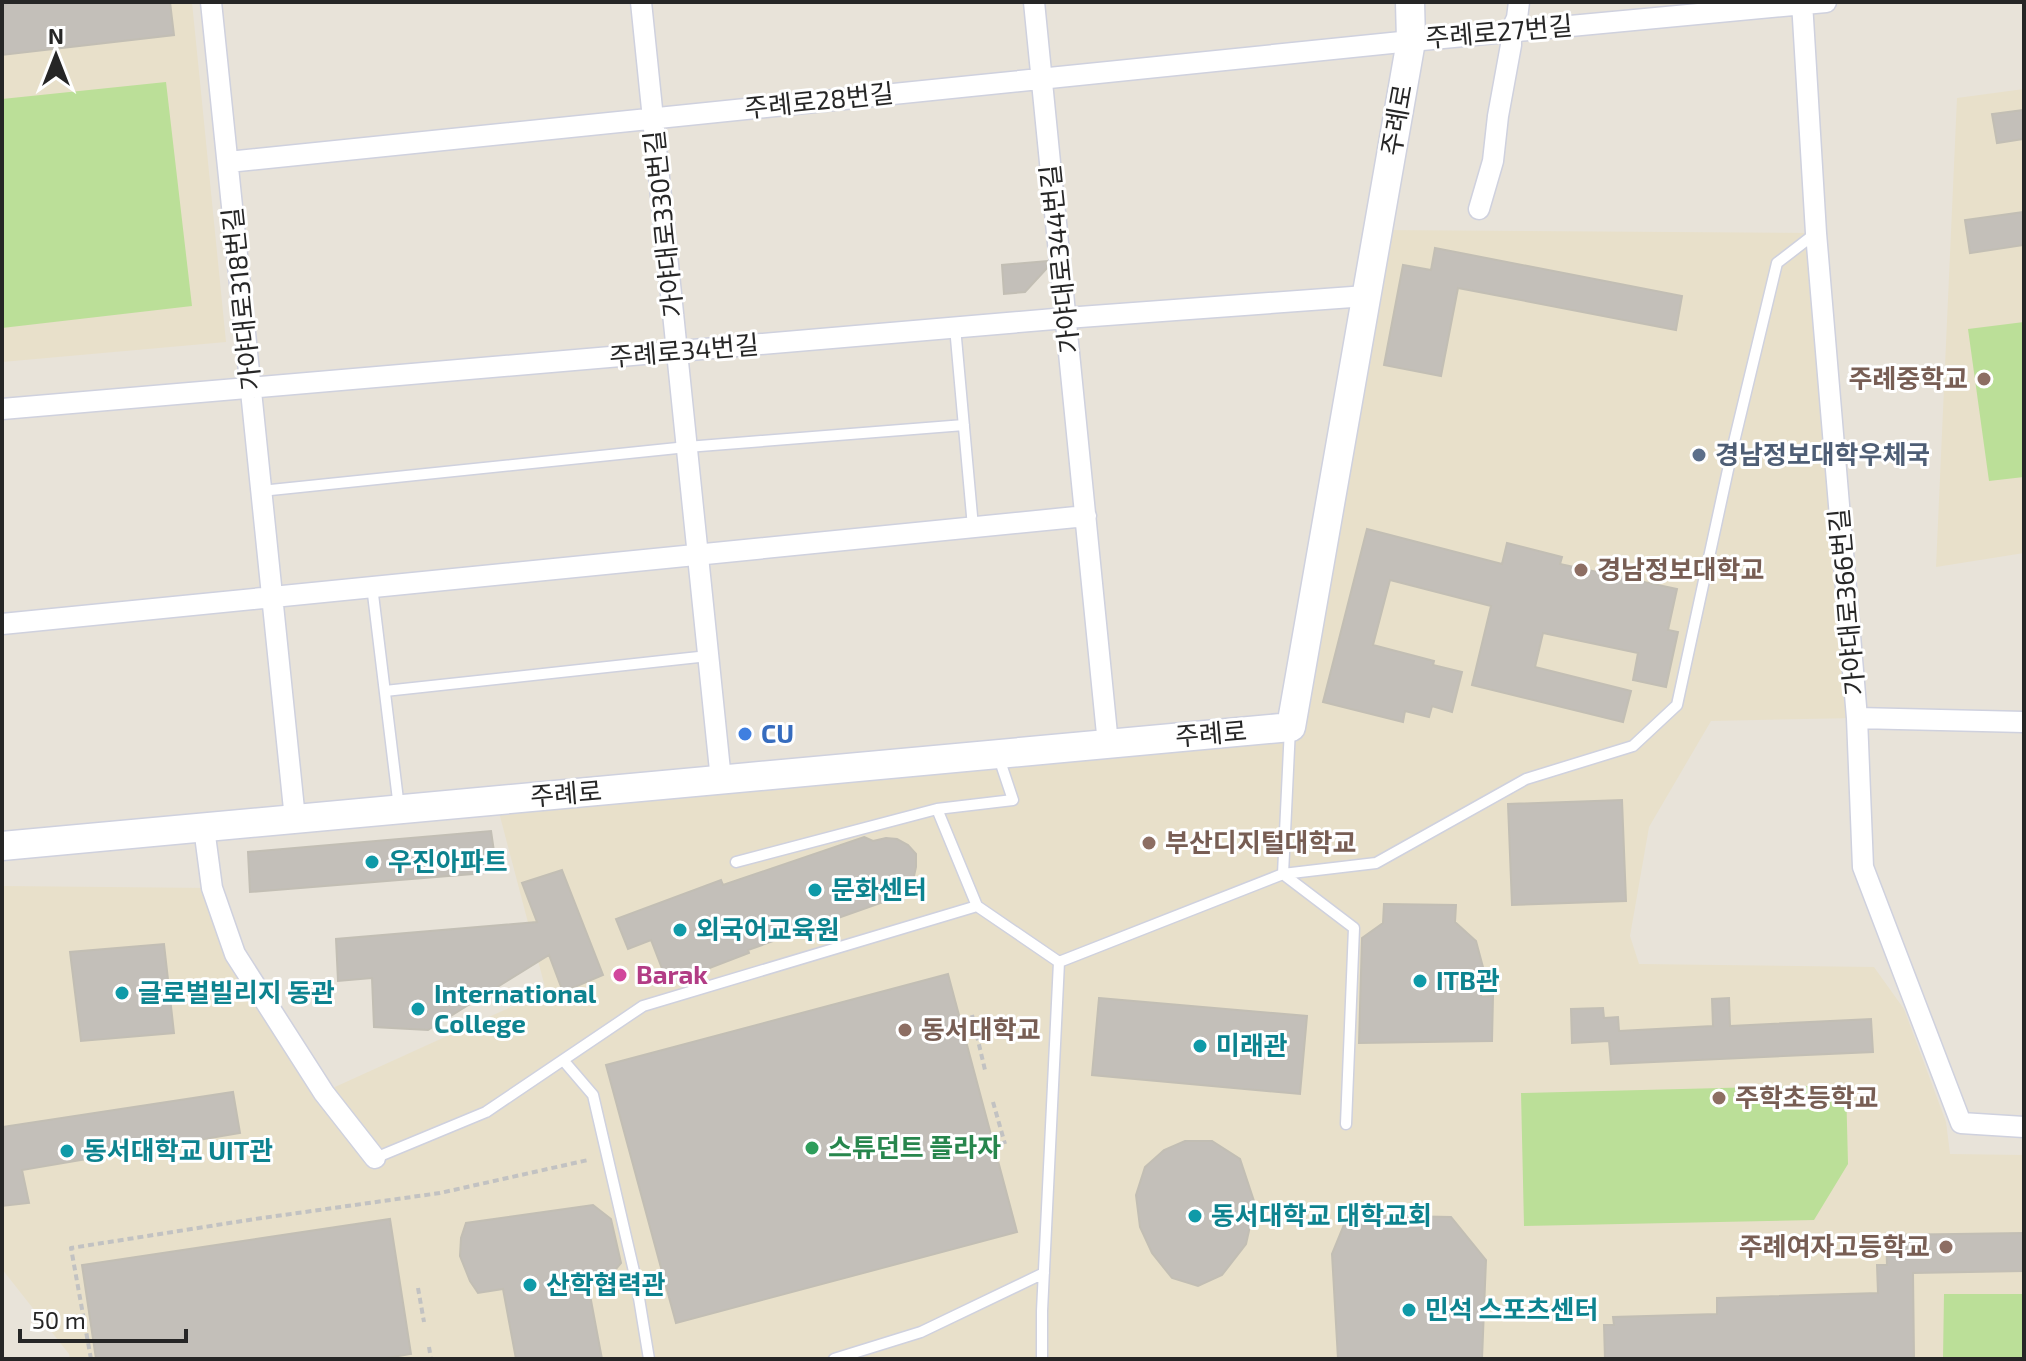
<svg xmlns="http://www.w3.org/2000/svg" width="2026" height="1361" viewBox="0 0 2026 1361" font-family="'Exo 2','Noto Sans KR',sans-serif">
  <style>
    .education { fill: #e8e0ca }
    .pitch { fill: #bbdf98 }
    .building { fill: #c3bfb9; stroke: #c2beb4; stroke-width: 2 }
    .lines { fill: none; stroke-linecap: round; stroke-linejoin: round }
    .lane-casing { stroke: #cfd1de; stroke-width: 13 }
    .street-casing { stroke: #cfd1de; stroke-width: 23 }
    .secondary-casing { stroke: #cfd1de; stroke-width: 31 }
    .path { stroke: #c2c2c2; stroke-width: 4; stroke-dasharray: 6 4; stroke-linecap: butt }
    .lane { stroke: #fff; stroke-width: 10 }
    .street { stroke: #fff; stroke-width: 20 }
    .secondary { stroke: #fff; stroke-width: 28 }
    .education-dot { fill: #8d6e63; stroke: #fff; stroke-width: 3 }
    .service-dot { fill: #5c6f8a; stroke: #fff; stroke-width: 3 }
    .shop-dot { fill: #3f7fe0; stroke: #fff; stroke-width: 3 }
    .culture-dot { fill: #0f9aa8; stroke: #fff; stroke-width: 3 }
    .hotel-dot { fill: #d1479c; stroke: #fff; stroke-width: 3 }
    .leisure-dot { fill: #2e9e5b; stroke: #fff; stroke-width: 3 }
    .labels { text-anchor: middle; stroke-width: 6; stroke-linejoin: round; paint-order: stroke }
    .street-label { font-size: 26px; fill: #262626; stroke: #fff }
    .education-label { font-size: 26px; font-weight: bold; fill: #785e54; stroke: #fff; text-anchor: start }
    .service-label { font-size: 26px; font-weight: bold; fill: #4e5e75; stroke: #fff; text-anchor: start }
    .shop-label { font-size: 26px; font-weight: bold; fill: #366cbe; stroke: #fff; text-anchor: start }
    .culture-label { font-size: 26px; font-weight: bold; fill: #0d838f; stroke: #fff; text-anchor: start }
    .hotel-label { font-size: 26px; font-weight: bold; fill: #b23c85; stroke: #fff; text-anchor: start }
    .leisure-label { font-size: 26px; font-weight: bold; fill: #27864d; stroke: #fff; text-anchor: start }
  </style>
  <rect width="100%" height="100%" fill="#e8e3d9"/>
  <!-- education -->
  <path class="education" d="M2,2H192L226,342L2,362Z
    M2024,89V553L1936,567L1957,98Z
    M1378,230L1816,233L1857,718L1711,721L1649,827L1630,936L1639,964L1874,967L1904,1009L1946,1122L1950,1154L2024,1155V1359H70L69,1354L2,1269V886L212,888L324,1092L546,991L496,801L1290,727Z"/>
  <!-- pitch -->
  <path class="pitch" d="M166,82L192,306L2,328V99Z
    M2024,322V477L1989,481L1968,329Z
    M1846,1085L1848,1164L1814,1220L1524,1226L1521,1093Z
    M1944,1294H2024V1359H1943Z"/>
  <!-- building -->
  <path class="building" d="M2,2H170L174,35L2,55Z
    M2024,110V139L1997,143L1992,114Z
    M2024,212V245L1970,253L1965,220Z
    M1435,248L1682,296L1676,330L1458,288L1441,376L1384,365L1403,265L1431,270Z
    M1047,261V268L1025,292L1004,294L1002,265Z
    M1367,529L1502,564L1507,543L1562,557L1560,564L1677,589L1668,630L1678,632L1666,687L1633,680L1638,653L1543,633L1535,667L1631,691L1623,722L1472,685L1491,606L1390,580L1373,645L1434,661L1433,665L1462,672L1452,712L1432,706L1429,717L1405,711L1403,722L1323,702Z
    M1622,800L1626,901L1512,905L1508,804Z
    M491,831L497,872L250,892L248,852Z
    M864,837L873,841L886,838L897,839L908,845L916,854V867L914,876L907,885L897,888V892L886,895V901L748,950L749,953L668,984L651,940L628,949L616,919L721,880L723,885Z
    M562,870L603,975L563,992L549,955L428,1030L374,1027L372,978L338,981L336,939L537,922L522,883Z
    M1384,904L1456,905L1455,922L1476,941L1483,967L1481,997L1493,996L1492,1041L1359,1043L1362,938L1383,923Z
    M164,944L174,1033L81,1041L70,952Z
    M948,974L1017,1232L676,1323L606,1065Z
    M1099,998L1307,1016L1300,1094L1092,1075Z
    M1729,998L1730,1026L1871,1019L1873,1052L1611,1064L1609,1041L1572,1043L1571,1009L1603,1008L1604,1018L1618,1017L1619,1031L1713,1026L1712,999Z
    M233,1092L240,1133L22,1170L29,1203L2,1206V1127Z
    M1185,1141H1212L1240,1159L1255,1204L1246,1244L1222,1275L1198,1286L1172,1278L1152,1253L1140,1227L1136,1195L1145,1167L1164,1150Z
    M593,1205L611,1219L621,1263L611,1275L587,1279L602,1359H516L503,1289L478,1293L470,1281L460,1256L461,1238L466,1223Z
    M1348,1215L1451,1217L1486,1260L1482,1359H1338L1332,1254Z
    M390,1219L411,1354L380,1359H96L82,1265Z
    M2024,1233V1271L1913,1273L1914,1359H1605L1604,1325H1614L1613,1317L1717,1314V1298L1878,1293L1877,1265H1887L1886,1235Z"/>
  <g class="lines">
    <defs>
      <path id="lane" d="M955,327L973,527
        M261,491L687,447L964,425
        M372,586L399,808
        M385,691L708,656
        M736,862L937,809
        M1283,874L1354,928L1346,1124
        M1283,874L1290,728
        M977,906L937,809L1013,800L999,758
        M1059,962L1283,874L1376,863L1526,779L1633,746L1677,705L1734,442L1777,263L1816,233
        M563,1060L593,1095L636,1280L649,1359
        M375,1158L486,1112L643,1006L977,906L1059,962L1042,1311V1359
        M834,1359L921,1332L1044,1273"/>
      <path id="street" d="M211,2L295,819
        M641,2L721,780
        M1034,2L1108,744
        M1802,2L1816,233L1857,718L1863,867L1961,1123L2024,1127
        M228,162L1411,41L1826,2
        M1479,209L1493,161L1498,116L1511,45V31L1517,18L1519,2
        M2,409L1066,318L1366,296
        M2,624L1086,516
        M1857,718L2024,722
        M204,828L212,888L235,954L324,1093L375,1158"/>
      <path id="secondary" d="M2,846L1291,727L1411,41L1410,2"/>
    </defs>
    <!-- lane casing -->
    <use href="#lane" class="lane-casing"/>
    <!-- street casing -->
    <use href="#street" class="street-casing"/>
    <!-- secondary casing -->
    <use href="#secondary" class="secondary-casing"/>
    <!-- path -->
    <path class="path" d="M972,1015L985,1070
      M993,1102L1005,1144
      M418,1288L424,1322
      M429,1347L431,1359
      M91,1359L71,1248L255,1219L440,1193L588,1160"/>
    <!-- lane -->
    <use href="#lane" class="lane"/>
    <!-- street -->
    <use href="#street" class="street"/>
    <!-- secondary -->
    <use href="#secondary" class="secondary"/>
  </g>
  <!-- markers -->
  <g class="education-dot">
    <circle cx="1984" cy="379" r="8"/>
    <circle cx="1581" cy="570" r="8"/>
    <circle cx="1149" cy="843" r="8"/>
    <circle cx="905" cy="1030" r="8"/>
    <circle cx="1719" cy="1098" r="8"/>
    <circle cx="1946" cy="1247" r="8"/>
  </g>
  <circle class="service-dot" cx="1699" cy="455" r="8"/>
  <circle class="shop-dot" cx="745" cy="734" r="8"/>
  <g class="culture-dot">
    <circle cx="372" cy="862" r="8"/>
    <circle cx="815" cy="890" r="8"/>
    <circle cx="680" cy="930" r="8"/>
    <circle cx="1420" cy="981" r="8"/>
    <circle cx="122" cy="993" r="8"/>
    <circle cx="418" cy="1009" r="8"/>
    <circle cx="1200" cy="1046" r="8"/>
    <circle cx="67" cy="1151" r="8"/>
    <circle cx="1195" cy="1216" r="8"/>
    <circle cx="530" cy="1285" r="8"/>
    <circle cx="1409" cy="1310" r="8"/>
  </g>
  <circle class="hotel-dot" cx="620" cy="975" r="8"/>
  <circle class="leisure-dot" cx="812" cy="1148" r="8"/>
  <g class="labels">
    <!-- street labels -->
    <g class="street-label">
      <text transform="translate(1499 32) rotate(-5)" y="9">주례로27번길</text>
      <text transform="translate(819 101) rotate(-6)" y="9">주례로28번길</text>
      <text transform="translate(1397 120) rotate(-80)" y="9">주례로</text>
      <text transform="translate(664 224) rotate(-96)" y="9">가야대로330번길</text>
      <text transform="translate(1060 259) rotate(-96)" y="9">가야대로344번길</text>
      <text transform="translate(242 299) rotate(-96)" y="9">가야대로318번길</text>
      <text transform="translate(684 351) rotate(-5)" y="9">주례로34번길</text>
      <text transform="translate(1847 602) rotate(-95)" y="9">가야대로366번길</text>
      <text transform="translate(1211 734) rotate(-5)" y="9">주례로</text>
      <text transform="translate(566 794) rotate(-5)" y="9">주례로</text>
    </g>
    <!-- education labels -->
    <g class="education-label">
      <text x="1968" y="388" text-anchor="end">주례중학교</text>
      <text x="1597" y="579">경남정보대학교</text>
      <text x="1165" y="852">부산디지털대학교</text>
      <text x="921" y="1039">동서대학교</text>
      <text x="1735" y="1107">주학초등학교</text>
      <text x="1930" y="1256" text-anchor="end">주례여자고등학교</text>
    </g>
    <!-- service labels -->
    <g class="service-label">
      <text x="1715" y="464">경남정보대학우체국</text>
    </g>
    <!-- shop labels -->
    <g class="shop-label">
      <text x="761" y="743">CU</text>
    </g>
    <!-- culture labels -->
    <g class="culture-label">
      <text x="388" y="871">우진아파트</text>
      <text x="831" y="899">문화센터</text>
      <text x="696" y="939">외국어교육원</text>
      <text x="1436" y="990">ITB관</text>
      <text x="138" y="1002">글로벌빌리지 동관</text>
      <text x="434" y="1003">International<tspan x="434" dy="30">College</tspan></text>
      <text x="1216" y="1055">미래관</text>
      <text x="83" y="1160">동서대학교 UIT관</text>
      <text x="1211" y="1225">동서대학교 대학교회</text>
      <text x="546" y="1294">산학협력관</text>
      <text x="1425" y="1319">민석 스포츠센터</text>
    </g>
    <!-- hotel labels -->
    <g class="hotel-label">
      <text x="636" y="984">Barak</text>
    </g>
    <!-- leisure labels -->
    <g class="leisure-label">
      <text x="828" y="1157">스튜던트 플라자</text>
    </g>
  </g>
  <!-- border -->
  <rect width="2026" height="1361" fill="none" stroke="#262626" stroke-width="8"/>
  <!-- north arrow -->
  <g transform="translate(56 56)" stroke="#ffffff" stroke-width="6" paint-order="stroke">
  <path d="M0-6L14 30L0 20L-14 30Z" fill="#262626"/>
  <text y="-12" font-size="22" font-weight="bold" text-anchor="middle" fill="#262626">N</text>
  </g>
  <!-- scale -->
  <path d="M20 1329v12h166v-12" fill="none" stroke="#262626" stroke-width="4"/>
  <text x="32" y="1329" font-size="24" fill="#262626" stroke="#ffffff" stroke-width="6" paint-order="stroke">50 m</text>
</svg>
